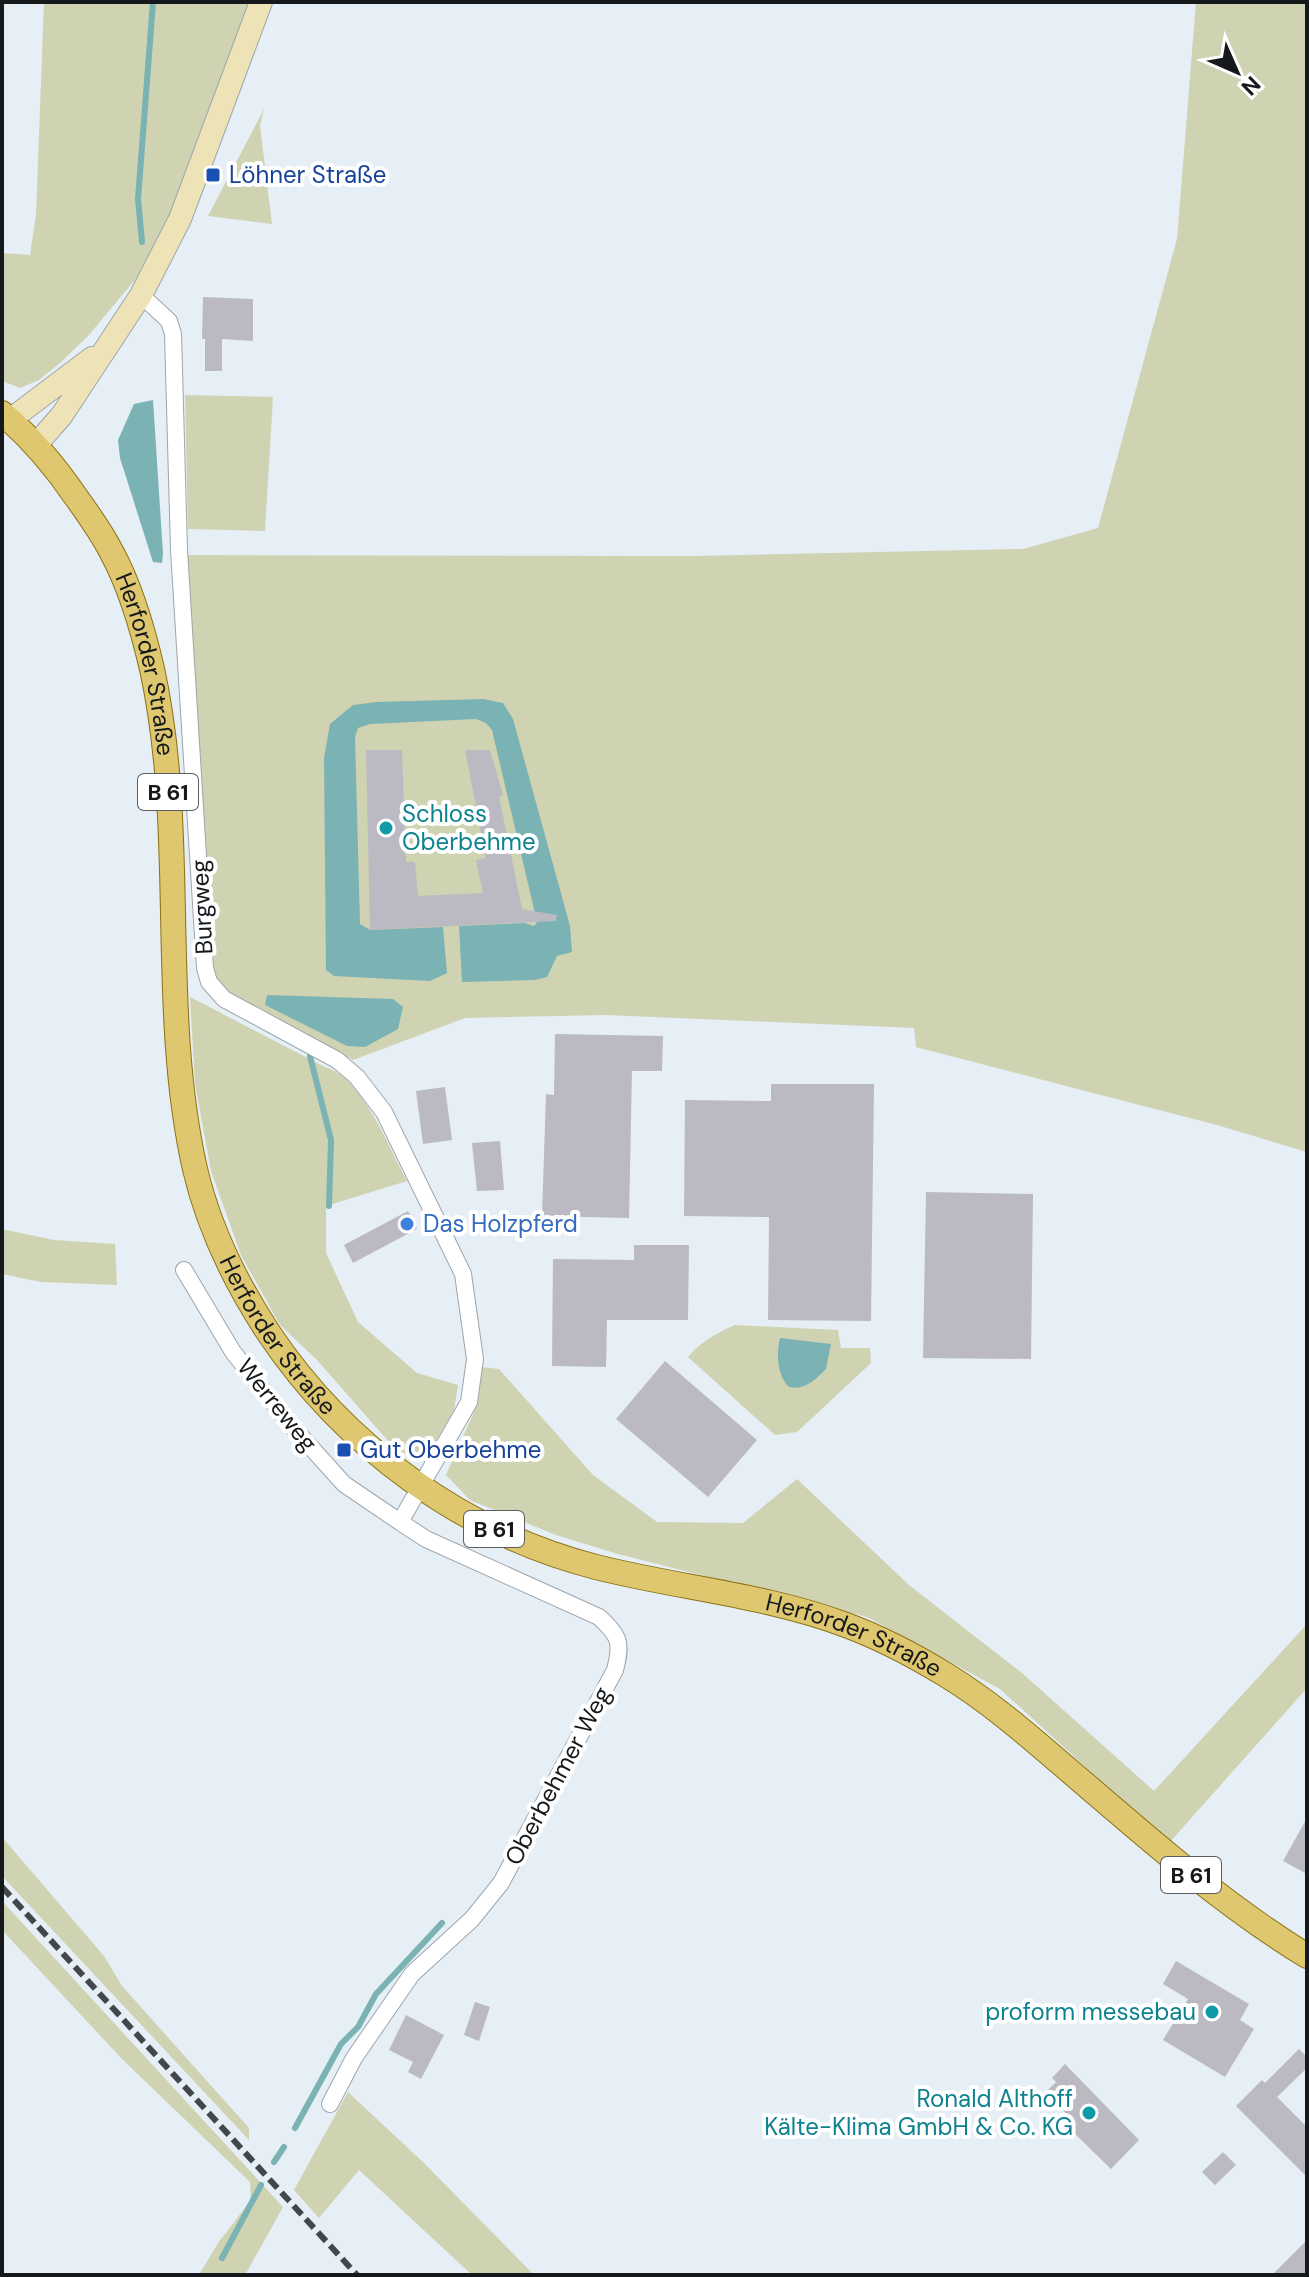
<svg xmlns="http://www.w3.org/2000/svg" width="1309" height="2277" viewBox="0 0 1309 2277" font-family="'DM Sans',sans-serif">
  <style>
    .green { fill: #cfd3b1 }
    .water { fill: #7bb2b3 }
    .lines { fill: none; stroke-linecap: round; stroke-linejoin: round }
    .stream { stroke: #7bb2b3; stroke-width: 6 }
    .building { fill: #bbbac3 }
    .minor-casing { stroke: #9ea6ad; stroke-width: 18 }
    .secondary-casing { stroke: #9ea6ad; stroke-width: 24 }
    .primary-casing { stroke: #8a7113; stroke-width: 26 }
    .minor { stroke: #fff; stroke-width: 16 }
    .secondary { stroke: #eee3b7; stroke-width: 22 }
    .primary { stroke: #dec76e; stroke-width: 24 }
    .rail { stroke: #43474c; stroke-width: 6; stroke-dasharray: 12 6; stroke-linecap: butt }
    .transit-dot { fill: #1a4fb4; stroke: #fff; stroke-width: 3 }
    .culture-dot { fill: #0f9aa8; stroke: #fff; stroke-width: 3 }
    .shop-dot { fill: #3f7fe0; stroke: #fff; stroke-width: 3 }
    .labels { text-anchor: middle; stroke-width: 8; stroke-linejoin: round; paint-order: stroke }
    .shield { fill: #fff; stroke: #5c5e60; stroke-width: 2 }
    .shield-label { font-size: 22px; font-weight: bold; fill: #16191c }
    .transit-label { font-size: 24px; fill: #164399; stroke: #fff; text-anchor: start }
    .street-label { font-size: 24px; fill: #16191c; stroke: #fff }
    .culture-label { font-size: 24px; fill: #0d838f; stroke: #fff; text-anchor: end }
    .shop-label { font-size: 24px; fill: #366cbe; stroke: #fff; text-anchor: start }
  </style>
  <rect width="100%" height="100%" fill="#e6eef6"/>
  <!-- green -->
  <path class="green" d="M44,2H250L167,228L144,269L88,336L60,363L39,380L20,388L2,381V253L30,255L36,215Z
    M1196,2H1307V1152L1217,1125L916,1047L914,1028L606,1015L465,1018L353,1060L229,994L215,978L210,947L186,555L695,556L1023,549L1098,528L1177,239Z
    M264,109L260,126L272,224L208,216Z
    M185,395L273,397L265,531L188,529Z
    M190,997L325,1067C363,1078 389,1148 407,1181L326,1206V1253L358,1322L417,1373L458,1385L454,1410L433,1446L414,1456L397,1451L317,1360L280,1325L241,1255L211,1171L195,1084Z
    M2,1229L54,1240L115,1244L117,1285L41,1282L2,1274Z
    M735,1325L838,1330L841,1348H870L871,1363L797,1432L775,1435L688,1357C700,1342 717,1333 735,1325Z
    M481,1367L499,1369L593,1475L657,1522L743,1523L797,1479L909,1585L1022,1673L1154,1791L1307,1624V1688L1169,1843L1000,1689L867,1617L618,1554L556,1535L470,1500L446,1475L478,1403Z
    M2,1837L104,1956L122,1986L249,2128V2140L2,1876Z
    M2,1901L283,2207L245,2275H199L218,2243L251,2200L250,2182L122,2059L2,1930Z
    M348,2092L425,2164L534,2275H472L359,2170L319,2218L294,2190Z"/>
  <!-- water -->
  <path class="water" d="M153,400L163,554L162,563L153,562L120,458L118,440L134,404Z
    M483,699L503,703L513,719L570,926L572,952L557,956L547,977L535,980L462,982L459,926L525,923L534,926L537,922L492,730L486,723L476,719L370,724L358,728L355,737L360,924L370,930L443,927L447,973L430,981L334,976L326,970L324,758L330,724L353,705L377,702Z
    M267,995L393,999L403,1007L398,1029L365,1047L347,1046L265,1005Z
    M780,1338L831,1344L826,1369C816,1379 805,1391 789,1387C777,1375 776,1354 780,1338Z"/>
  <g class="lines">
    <!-- stream -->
    <path class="stream" d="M142,242L138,199L153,2
      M310,1056L331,1140L329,1206
      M295,2128L341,2044L358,2027L376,1994L442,1923
      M274,2162L284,2147
      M222,2258L261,2185"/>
  </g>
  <!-- building -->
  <path class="building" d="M203,297L253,299V341L222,339V371H205V339H202Z
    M366,750H402L406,862H415L418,896L483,893L476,860L486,858L465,750H490L503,795L499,796L522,909L557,915L556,921L370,930Z
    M555,1034L663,1036L662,1071H632L629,1218L542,1216L546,1094L554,1095Z
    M771,1084H874L871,1321L768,1320L769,1217L684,1216L685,1100L771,1101Z
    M445,1087L452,1140L423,1144L416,1091Z
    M500,1141L504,1190L477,1191L472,1143Z
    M926,1192L1033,1194L1031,1359L923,1358Z
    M408,1211L417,1229L353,1263L344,1245Z
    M634,1245H689L688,1320H607L606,1367L552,1366L553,1259L634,1260Z
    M665,1361L757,1440L708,1497L616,1419Z
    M1307,1818V1874L1283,1861Z
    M1176,1961L1249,2004L1240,2020L1254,2029L1225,2077L1163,2040L1188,1999L1163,1984Z
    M475,2002L490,2007L479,2041L464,2035Z
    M406,2015L444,2035L421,2079L408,2072L413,2062L389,2050Z
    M1299,2049L1307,2057V2068L1277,2097L1307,2127V2177L1236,2106L1262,2080L1265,2083Z
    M1065,2064L1139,2140L1111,2169L1070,2129L1076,2123L1045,2093L1056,2082L1052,2078Z
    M1223,2152L1236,2165L1215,2185L1202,2172Z
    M1307,2240V2275H1272Z"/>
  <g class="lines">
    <defs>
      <path id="minor" d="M141,295L169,321L173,334L179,550L205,968L209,982L224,999L337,1060L357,1077L384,1112L463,1274L475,1359L469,1402L400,1522L344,1484L290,1424L233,1352L184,1270
        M330,2104L354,2058L412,1974L472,1919L501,1883L615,1670C622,1643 620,1636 599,1617L426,1539L400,1522"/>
      <path id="secondary" d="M10,420L92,358
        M35,446L62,415L141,295L180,219L261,2"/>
      <g id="primary">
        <path id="s1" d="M2,413C30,437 55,466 76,497C89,515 102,533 112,553C131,588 143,630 152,669C188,833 158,1005 195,1169C208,1225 236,1283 268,1332C344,1446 463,1533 596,1567C679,1588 766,1595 846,1625C881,1638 915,1656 946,1675C997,1706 1041,1747 1086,1785C1157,1846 1227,1907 1307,1956"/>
      </g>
    </defs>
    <!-- minor casing -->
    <use href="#minor" class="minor-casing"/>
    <!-- secondary casing -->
    <use href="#secondary" class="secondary-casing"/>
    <!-- primary casing -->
    <use href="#primary" class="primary-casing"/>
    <!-- minor -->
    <use href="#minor" class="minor"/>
    <!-- secondary -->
    <use href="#secondary" class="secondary"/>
    <!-- primary -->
    <use href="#primary" class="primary"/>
    <!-- rail -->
    <path class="rail" d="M2,1887L357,2275"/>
  </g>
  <!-- markers -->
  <g class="transit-dot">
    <rect x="205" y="167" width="16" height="16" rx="4"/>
    <rect x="336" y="1442" width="16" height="16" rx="4"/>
  </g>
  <g class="culture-dot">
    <circle cx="386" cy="828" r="8"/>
    <circle cx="1212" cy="2012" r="8"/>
    <circle cx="1089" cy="2113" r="8"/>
  </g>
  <circle class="shop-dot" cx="407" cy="1224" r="8"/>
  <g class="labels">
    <!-- shield labels -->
    <g class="shield">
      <rect x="138" y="774" width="60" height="36" rx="6"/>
      <rect x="464" y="1511" width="60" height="36" rx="6"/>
      <rect x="1161" y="1857" width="60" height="36" rx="6"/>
    </g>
    <g class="shield-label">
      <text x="168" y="800">B 61</text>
      <text x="494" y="1537">B 61</text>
      <text x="1191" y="1883">B 61</text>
    </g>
    <!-- transit labels -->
    <g class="transit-label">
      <text x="229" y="183">Löhner Straße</text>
      <text x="360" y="1458">Gut Oberbehme</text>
    </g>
    <!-- street labels -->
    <g class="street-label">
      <text dy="8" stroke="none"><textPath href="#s1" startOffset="296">Herforder Straße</textPath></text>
      <text transform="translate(202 907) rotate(-93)" y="8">Burgweg</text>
      <text dy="8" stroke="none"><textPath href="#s1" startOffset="992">Herforder Straße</textPath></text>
      <text transform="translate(277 1405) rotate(51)" y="8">Werreweg</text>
      <text dy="8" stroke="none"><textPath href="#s1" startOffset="1664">Herforder Straße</textPath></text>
      <text transform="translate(558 1776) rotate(-62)" y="8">Oberbehmer Weg</text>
    </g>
    <!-- culture labels -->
    <g class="culture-label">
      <text x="402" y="822" text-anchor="start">Schloss<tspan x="402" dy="28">Oberbehme</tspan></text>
      <text x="1196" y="2020">proform messebau</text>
      <text x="1073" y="2107">Ronald Althoff<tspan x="1073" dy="28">Kälte-Klima GmbH &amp; Co. KG</tspan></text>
    </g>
    <!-- shop labels -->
    <g class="shop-label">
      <text x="423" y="1232">Das Holzpferd</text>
    </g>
  </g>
  <!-- border -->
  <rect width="1309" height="2277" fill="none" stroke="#16191c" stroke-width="8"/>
  <!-- north arrow -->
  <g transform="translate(1237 72) rotate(135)" stroke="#ffffff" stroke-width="6" paint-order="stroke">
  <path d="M0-6L14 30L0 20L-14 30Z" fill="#16191c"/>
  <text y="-12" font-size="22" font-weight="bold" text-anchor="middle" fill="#16191c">N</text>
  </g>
</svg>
